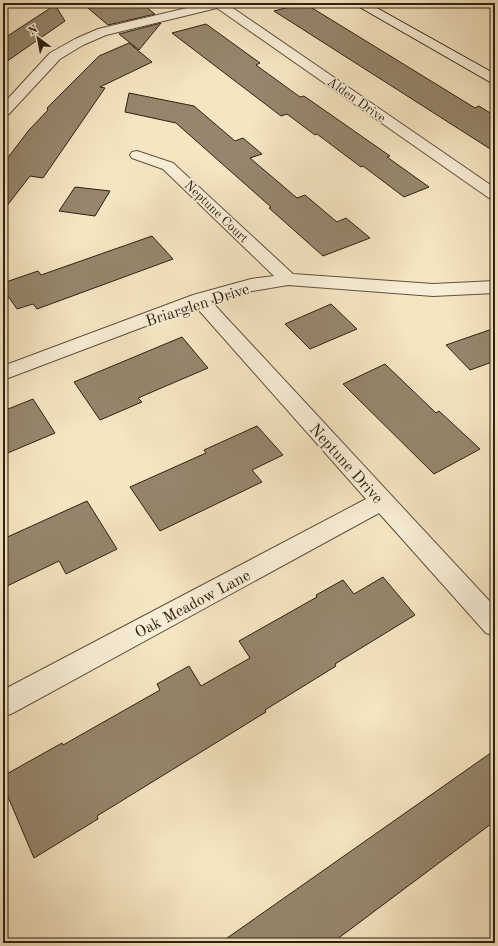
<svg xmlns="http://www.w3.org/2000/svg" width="498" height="946" viewBox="0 0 498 946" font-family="'Old Standard TT',serif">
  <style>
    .building { fill: #96866d; stroke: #2f2012 }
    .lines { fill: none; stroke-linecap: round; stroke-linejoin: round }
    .street-casing { stroke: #60513e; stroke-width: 2 }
    .secondary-casing { stroke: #2f2012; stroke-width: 2 }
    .street { fill: #f8eed7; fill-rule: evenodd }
    .secondary { fill: #f8eed7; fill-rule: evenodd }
    .labels { text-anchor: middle; stroke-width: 3; stroke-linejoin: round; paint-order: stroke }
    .far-street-label { font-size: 13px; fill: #2f2012; stroke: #f8eed7 }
    .street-label { font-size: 16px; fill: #2f2012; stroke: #f8eed7 }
  </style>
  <rect width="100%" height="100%" fill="#f5e5c1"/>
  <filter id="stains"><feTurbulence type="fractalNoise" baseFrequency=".005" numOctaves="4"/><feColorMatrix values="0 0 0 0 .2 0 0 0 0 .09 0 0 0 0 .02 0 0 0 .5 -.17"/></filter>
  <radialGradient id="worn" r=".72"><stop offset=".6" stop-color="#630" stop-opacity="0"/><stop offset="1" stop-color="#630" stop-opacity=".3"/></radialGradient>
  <!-- building -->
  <path class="building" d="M82,3H141L155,14L108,25Z
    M304,3L475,108L479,106L495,116V152L274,11Z
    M55,5L65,21L3,64V39Z
    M161,23L139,50L119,34Z
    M206,24L260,63L256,65L300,97L304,96L390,156L387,157L429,187L404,197L363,166L361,167L317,134L315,135L287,114L281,116L172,33Z
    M129,43L152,62L100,87L105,88L43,178L30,176L3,211V164L29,130L48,110L47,108L99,56Z
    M129,93L194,106L235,141L243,138L262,154L250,158L297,198L305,195L337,222L346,218L370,238L323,256L269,208L271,207L176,123L125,112Z
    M75,187L110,191L95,216L59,211Z
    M152,236L173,259L37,309L33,304L17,309L3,289V283L38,271L41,275Z
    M331,304L357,329L310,349L285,324Z
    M495,328V361L470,370L446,345Z
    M182,337L208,368L138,398L142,402L100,420L74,382Z
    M385,364L436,413L439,411L480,449L434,474L343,384Z
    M33,399L55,433L3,455V411Z
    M257,426L283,455L252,470L262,482L160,531L130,487L206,453L204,450Z
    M87,501L117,549L66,574L59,561L3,588V539Z
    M383,577L415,615L335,664L336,666L265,710L266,712L97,816L98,819L34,858L3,785V776L62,743L63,745L160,690L157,684L189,666L201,686L250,658L239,641L317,597L316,595L343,580L354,594Z
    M495,750V821L332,943H220Z"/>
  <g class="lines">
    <defs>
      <path id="street" d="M208,3H228L227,4L495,188V200L489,198L217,8L106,35L83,45L60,59L8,115L3,116V104L50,53L75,39L98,29Z
        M137,151L173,163L293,274L433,284L495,281V293L433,296L288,285L252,291L211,301L495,607V636L486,633L379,513L13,713L3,717V690L366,499L196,307L3,380V366L193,295L251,279L274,276L163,169L132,158L130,155L132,152Z"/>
      <path id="secondary" d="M354,3H368L495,74V83L490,82L356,5Z"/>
    </defs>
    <!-- street casing -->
    <use href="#street" class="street-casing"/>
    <!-- secondary casing -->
    <use href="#secondary" class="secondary-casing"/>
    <!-- street -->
    <use href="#street" class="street"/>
    <!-- secondary -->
    <use href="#secondary" class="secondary"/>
  </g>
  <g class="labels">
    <!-- far-street labels -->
    <g class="far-street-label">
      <text transform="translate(357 99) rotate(35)" y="5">Alden Drive</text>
      <text transform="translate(217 211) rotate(44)" y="5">Neptune Court</text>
    </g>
    <!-- street labels -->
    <g class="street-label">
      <text transform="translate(197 304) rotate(-18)" y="6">Briarglen Drive</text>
      <text transform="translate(347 463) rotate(48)" y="6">Neptune Drive</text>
      <text transform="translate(192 603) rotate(-28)" y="6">Oak Meadow Lane</text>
    </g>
  </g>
  <!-- margin -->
  <rect width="498" height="946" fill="none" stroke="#f5e5c1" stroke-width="16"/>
  <rect x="4" y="4" width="490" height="938" fill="none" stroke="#2f2012" stroke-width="2"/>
  <rect x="8" y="8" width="482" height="930" fill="none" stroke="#2f2012"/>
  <!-- north arrow -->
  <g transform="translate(38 38) rotate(328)" stroke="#f8eed7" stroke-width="3" paint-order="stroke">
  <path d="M0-3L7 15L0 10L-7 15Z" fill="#2f2012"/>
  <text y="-6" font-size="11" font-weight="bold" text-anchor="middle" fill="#2f2012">N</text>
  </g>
  <rect width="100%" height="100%" filter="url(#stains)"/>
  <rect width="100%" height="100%" fill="url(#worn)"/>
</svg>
